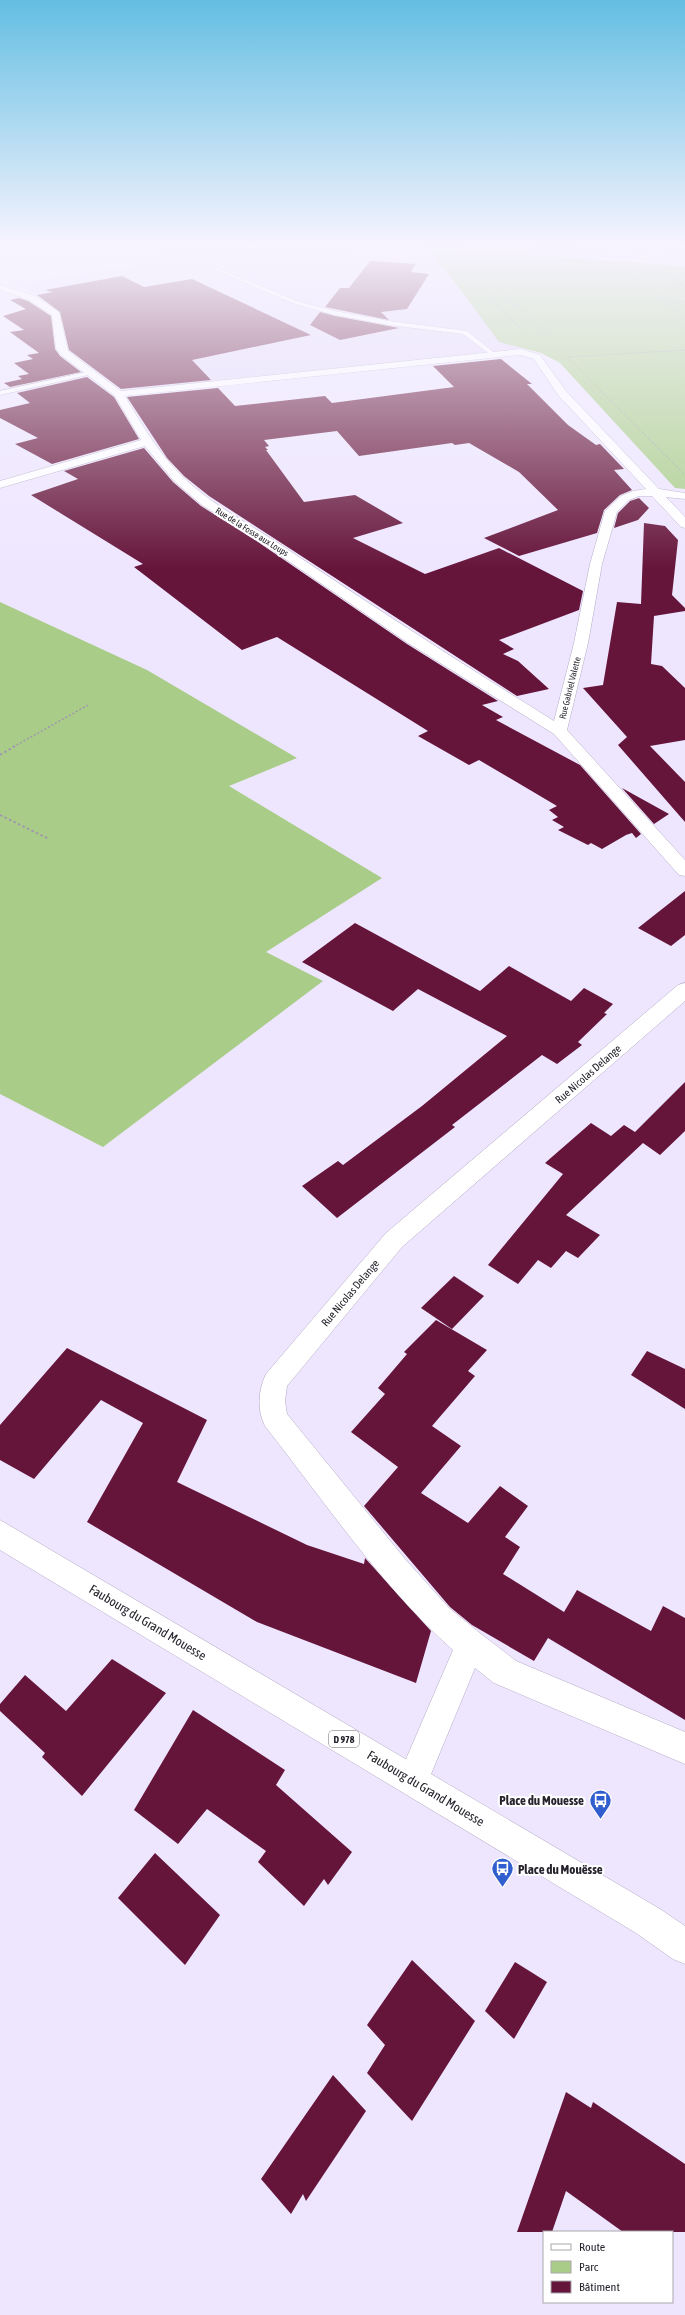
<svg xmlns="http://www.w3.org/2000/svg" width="685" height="2315" viewBox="0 0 685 2315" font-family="'Asap Condensed',sans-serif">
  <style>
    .built { fill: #e4d9f9 }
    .green { fill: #a9cd88 }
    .building { fill: #65143a }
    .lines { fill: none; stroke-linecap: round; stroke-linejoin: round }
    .lane-casing { stroke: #b3abc3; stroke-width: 1 }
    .street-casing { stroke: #b3abc3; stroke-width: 1 }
    .primary-casing { stroke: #b3abc3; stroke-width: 1 }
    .path-far2 { stroke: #9f99ac; stroke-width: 1; stroke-dasharray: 1 1; stroke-linecap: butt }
    .path-far1 { stroke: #9f99ac; stroke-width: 1.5; stroke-dasharray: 2 2; stroke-linecap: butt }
    .path { stroke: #9f99ac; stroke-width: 2; stroke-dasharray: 2.5 2.5; stroke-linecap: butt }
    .lane { fill: #fff; fill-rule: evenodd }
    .street { fill: #fff; fill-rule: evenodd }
    .primary { fill: #fff; fill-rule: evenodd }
    .labels { text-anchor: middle; stroke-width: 4; stroke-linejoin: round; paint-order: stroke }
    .far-street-label { font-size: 9px; fill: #26232c; stroke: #fff }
    .shield { fill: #fff; stroke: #67656b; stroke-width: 1 }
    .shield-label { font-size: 10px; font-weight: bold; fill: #26232c }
    .street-label { font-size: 11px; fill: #26232c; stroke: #fff }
    .near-street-label { font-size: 13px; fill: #26232c; stroke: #fff }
    .near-poi-label { font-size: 13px; font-weight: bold; fill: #26232c; stroke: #fff; text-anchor: end }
  </style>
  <rect width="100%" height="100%" fill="#eee6ff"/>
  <!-- built -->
  <path class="built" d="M160,252L325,253L432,256L447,272L499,342L524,348L146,388L121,387L69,348V319L62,308L17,284L144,264Z"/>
  <!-- green -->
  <path class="green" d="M430,250L519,254L685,266V489L675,488L560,363L541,353L499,342L447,272L432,256Z
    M0,602L147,670L297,758L229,786L382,878L266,952L323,981L103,1147L0,1094Z"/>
  <!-- building -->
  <path class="building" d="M370,261L416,264L411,272L429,274L407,309L381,312L389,320L325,307L340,288H349Z
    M122,276L144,287L192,279L311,335L192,360L211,380L121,389L69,350L60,312L37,295L53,292L45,290Z
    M19,298L28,301L51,316L55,349L60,356L81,372L10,387L4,383L22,379L18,376L29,374L14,363L33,359L27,355L39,353L10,332L24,330L3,316L26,309L10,300Z
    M320,312L335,316L399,328L340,340L310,325Z
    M501,359L532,384H527L568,425L596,445L600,444L624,469L614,470L632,490L620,495L604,510L597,533L519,556L484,538L558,510L519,472L469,443L455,445L452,443L359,456L337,431L264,440L269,446L265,447L268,450H266L304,502L355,495L403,523L353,538L425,574L499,548L583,591L579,610L499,640L514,649L503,654L518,661L549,689L517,696L209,496L184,476L167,458L127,397L218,388L235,406L325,396L332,403L454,387L433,366Z
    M87,377L114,397L139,439L52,464L15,444L38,438L0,418V410L30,403L17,393Z
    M144,448L173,482L201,506L258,542L407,644L498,701L482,705L503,717L496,720L580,765L641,834L636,838L632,833L626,835L602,849L591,843L588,845L558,830L564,827L552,820L558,817L549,810L557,806L479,760L469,765L418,736L428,731L277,637L242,650L134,567L143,564L31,495L78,479L64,471Z
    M639,498L649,508L638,520L614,528L618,513L630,501Z
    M644,523L665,526L678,540L672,595L685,608V611L654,616L651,664L662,666L685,688V740L650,746L685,782V822L618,745L627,737L583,688L603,685L617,602L641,604Z
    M622,788L669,814L654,824Z
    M685,891V935L671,946L638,928Z
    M355,923L480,991L509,966L571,1001L584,988L613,1004L604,1013L607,1014L578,1042L582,1045L557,1064L542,1055L452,1125L455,1127L337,1218L302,1186L338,1161L343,1165L422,1106L507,1036L418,989L393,1011L302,962Z
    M685,1082V1131L660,1155L643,1143L566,1215L600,1235L578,1258L566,1251L551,1268L538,1260L518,1284L488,1265L563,1174L545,1163L591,1123L611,1136L624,1125L635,1132Z
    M454,1276L484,1296L452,1329L421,1308Z
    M436,1320L487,1350L468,1371L475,1376L432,1426L461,1446L421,1493L468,1523L500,1486L528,1506L505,1537L520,1547L503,1574L564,1612L577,1590L651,1631L663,1606L685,1618V1720L548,1638L534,1661L472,1625L450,1607L364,1506L398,1467L351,1432L385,1394L378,1388L407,1354L404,1352Z
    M67,1348L207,1420L177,1482L307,1545L364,1564L365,1558L431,1631L416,1683L257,1622L87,1522L143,1423L101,1400L34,1479L0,1460V1425Z
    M647,1351L685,1369V1409L631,1375Z
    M112,1659L166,1693L82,1796L42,1757L45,1753L0,1711V1704L25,1675L66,1711Z
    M193,1710L285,1770L276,1785L352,1852L328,1885L324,1879L304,1906L258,1862L266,1851L207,1809L178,1844L134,1810Z
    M155,1853L220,1915L185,1965L118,1898Z
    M412,1960L475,2021L412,2121L367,2073L385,2045L367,2025Z
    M515,1962L547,1982L514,2039L485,2011Z
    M333,2075L366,2111L306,2201L303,2194L291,2214L261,2179Z
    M566,2092L591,2108L593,2102L685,2164V2232H623L566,2191L552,2232H517Z"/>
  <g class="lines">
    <defs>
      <path id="lane" d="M197,260L299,302L335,311L389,321L467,331L497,355L492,356L463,334L389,325L335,315L295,304L197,262Z
        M91,371L93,374L0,395V391Z"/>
      <path id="street" d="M0,285L35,296L59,312L68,351L121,391L521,349L540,355L566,391L659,489L685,493V499L666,497L685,517V528L681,527L652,496H639L629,500L617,512L602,564L588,643L567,730L685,860V876L679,875L554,734L408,643L259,541L202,505L174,481L145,446L0,488V481L141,440L115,396L61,355L56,348L52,315L29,300L0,290ZM520,355L534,359L558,395L646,489L633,491L621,496L605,511L590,564L574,643L554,721C465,666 377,609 290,551C254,526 214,507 183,477C159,454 142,425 125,396Z
        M685,983V1001L402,1247L287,1386L285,1401L287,1414L405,1559L449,1608L481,1634L516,1661L685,1732V1764L494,1683L475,1668L424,1791L413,1796L402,1791L397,1780L453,1650C382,1587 324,1501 265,1426C257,1410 258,1391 266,1374L386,1233L678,985Z"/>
      <path id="primary" d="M0,1520L660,1909L685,1926V1964L673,1959L636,1933L0,1550Z"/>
    </defs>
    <!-- lane casing -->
    <use href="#lane" class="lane-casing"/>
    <!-- street casing -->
    <use href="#street" class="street-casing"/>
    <!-- primary casing -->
    <use href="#primary" class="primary-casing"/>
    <!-- path-far2 -->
    <path class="path-far2" d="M141,245V249
      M357,245L462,248L685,261
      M445,245V250L521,329
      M524,245L685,254
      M685,270L658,268L685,287
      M647,287L685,284
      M668,303L685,302
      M547,337L466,256L535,258L618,265L685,317
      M566,356L684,474
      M568,357L685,350"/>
    <!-- path-far1 -->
    <path class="path-far1" d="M13,747L90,704"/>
    <!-- path -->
    <path class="path" d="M0,755L15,746
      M0,815L49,839"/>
    <!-- lane -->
    <use href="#lane" class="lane"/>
    <!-- street -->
    <use href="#street" class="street"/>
    <!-- primary -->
    <use href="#primary" class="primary"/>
  </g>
  <!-- sky -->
  <linearGradient id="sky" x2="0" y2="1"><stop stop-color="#63bee2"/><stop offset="0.43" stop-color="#f7f4ff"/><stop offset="1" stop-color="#f7f4ff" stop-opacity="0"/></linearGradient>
  <rect width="685" height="569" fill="url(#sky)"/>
  <!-- icons -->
  <defs>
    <symbol id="bus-pin" viewBox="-11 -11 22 30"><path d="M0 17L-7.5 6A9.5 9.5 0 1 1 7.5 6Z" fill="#315ece" stroke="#fff"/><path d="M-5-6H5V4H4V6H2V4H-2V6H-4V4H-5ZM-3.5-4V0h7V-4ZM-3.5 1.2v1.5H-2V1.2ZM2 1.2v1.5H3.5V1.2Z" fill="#fff"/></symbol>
  </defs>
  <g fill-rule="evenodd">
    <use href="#bus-pin" x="588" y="1788" width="25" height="34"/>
    <use href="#bus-pin" x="490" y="1856" width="25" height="34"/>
  </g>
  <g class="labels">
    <!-- far-street labels -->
    <g class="far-street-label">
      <text transform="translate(252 532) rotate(32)" y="3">Rue de la Fosse aux Loups</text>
      <text transform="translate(570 688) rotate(-76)" y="3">Rue Gabriel Valette</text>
    </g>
    <!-- shield labels -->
    <rect class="shield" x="329" y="1731" width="30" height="16" rx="3"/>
    <g class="shield-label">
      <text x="344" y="1743">D 978</text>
    </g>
    <!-- street labels -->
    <g class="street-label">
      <text transform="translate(588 1074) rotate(-41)" y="4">Rue Nicolas Delange</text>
      <text transform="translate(350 1293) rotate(-50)" y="4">Rue Nicolas Delange</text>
    </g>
    <!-- near-street labels -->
    <g class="near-street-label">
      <text transform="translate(148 1622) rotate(31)" y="5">Faubourg du Grand Mouesse</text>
      <text transform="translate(426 1788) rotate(31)" y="5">Faubourg du Grand Mouesse</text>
    </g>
    <!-- near-poi labels -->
    <g class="near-poi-label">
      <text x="584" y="1805">Place du Mouesse</text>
      <text x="518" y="1874" text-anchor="start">Place du Mouësse</text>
    </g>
  </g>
  <!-- legend -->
  <rect x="543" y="2231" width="130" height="72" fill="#ffffff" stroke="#a8a7ab"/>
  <rect x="551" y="2244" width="20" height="6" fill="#ffffff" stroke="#a8a7ab"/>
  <text x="579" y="2251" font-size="12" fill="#26232c">Route</text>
  <rect x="551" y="2261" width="20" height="12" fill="#a9cd88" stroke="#a8a7ab"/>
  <text x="579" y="2271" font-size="12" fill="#26232c">Parc</text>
  <rect x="551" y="2281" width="20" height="12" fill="#65143a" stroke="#a8a7ab"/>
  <text x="579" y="2291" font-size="12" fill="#26232c">Bâtiment</text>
</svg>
